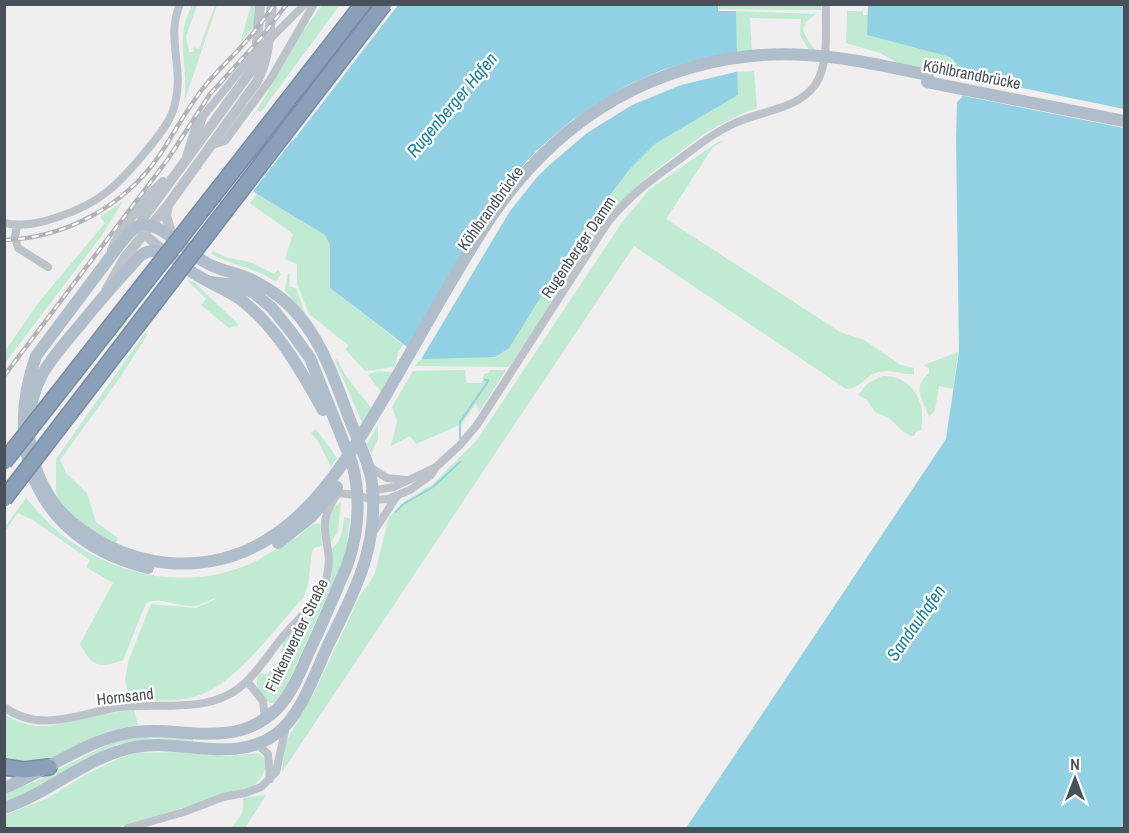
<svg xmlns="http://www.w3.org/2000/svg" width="1129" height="833" viewBox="0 0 1129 833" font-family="'Archivo Narrow',sans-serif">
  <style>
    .green { fill: #c0ead1 }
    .water { fill: #92d1e3 }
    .pier { fill: #f0eeee }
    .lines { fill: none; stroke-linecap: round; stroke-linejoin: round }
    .stream { stroke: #92d1e3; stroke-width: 2 }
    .motorway-casing { stroke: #768ba4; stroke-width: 18 }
    .minor { stroke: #bbc2c9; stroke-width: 8 }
    .tertiary { stroke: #bbc2c9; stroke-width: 10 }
    .primary { stroke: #b0bdca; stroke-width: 12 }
    .motorway { stroke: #8aa0b8; stroke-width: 15 }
    .rail-casing { stroke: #b1b3b8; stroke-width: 4.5 }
    .rail { stroke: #fff; stroke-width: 2; stroke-dasharray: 7; stroke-linecap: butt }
    .motorway-bridge-casing { stroke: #768ba4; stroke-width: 18; stroke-linecap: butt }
    .minor-bridge { stroke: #bbc2c9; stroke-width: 8 }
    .primary-bridge { stroke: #b0bdca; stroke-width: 12 }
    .motorway-bridge { stroke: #8aa0b8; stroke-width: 15 }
    .labels { text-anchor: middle; stroke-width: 4.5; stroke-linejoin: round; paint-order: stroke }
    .street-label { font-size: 16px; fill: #485159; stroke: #fff }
    .water-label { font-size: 18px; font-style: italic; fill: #1a7e9a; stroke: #fff }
  </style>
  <rect width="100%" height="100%" fill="#f0eeee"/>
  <!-- green -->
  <path class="green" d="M192,5H197L186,36L189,52H194L193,47L199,49L215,5H217L184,103C190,65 173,43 192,5Z
    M251,5H254V26L240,43Z
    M322,5H340L258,116L256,112L303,31Z
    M719,5L821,4V10L719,9Z
    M736,11L816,14L806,22L803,30L808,41L816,51L812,55L800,35L801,19L750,18L752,53L737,54Z
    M847,11H863V15H868L867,35L950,57C959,64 962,70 962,81L909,69L880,53L846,43Z
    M754,71L757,108L743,113L707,132L653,172L630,194L582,259L509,367L415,366L421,358L578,237L630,169L655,144L738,95L737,72Z
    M723,141L713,147L666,219L840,332L864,340L901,365L914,368V374C901,376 892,367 876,373C864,377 860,389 846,389L634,246L282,772L285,743L313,695L361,594L369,584L375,573L389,517L405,501L433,484L477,440L623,221L650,189L718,142Z
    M257,194L325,235L330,245V288L403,345L398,353L395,367L365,371L346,350L348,345L309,314L297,284V264L285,259L293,234L250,203Z
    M123,201L102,235L5,363V351L39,302L105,223L100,217Z
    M213,251L228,258L250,262L274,274L278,270L281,274L276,282C256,268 232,265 211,254Z
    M288,273L290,275L289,286L296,288L305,314L285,291Z
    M187,280L195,283L239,325L229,328L201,305L206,299Z
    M145,333L148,334L121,376L60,460L66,473L87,493L96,522L118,538L115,545L105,541L60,507L56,493V459Z
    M958,352L953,389L939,386L935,410L929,417C923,398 911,389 929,373V369L924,365Z
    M337,359L345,375L372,409L363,425L335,360Z
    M465,370L466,383H482L484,374L489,373L490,370H506L479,412L476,403L462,424L416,444L410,436L391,446L397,421L392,407L413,371Z
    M378,371L394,372L381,392L368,375Z
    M882,376C912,375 927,402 921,430L916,432L914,436H911L904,432L889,418L875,412L867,400L858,395L868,383Z
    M378,425V439L371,454L367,444Z
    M316,429L337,458L331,467L318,441L311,433Z
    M26,498C35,508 44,519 54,528C109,577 192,594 258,560C269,554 279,547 289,540C292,539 295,539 297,537C306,532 308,524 319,523L320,525L322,546L314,548L312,551L308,585L303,598C275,628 234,687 194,697C175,702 153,700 134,700L130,699L125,681L128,662L151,604L196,608L216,599L215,598C209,600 202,605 196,606C179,608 161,596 146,603L123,660C100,669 92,667 80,644L113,583L86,567L90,560L33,520L18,513L5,531V527Z
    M341,502L338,531L330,544C329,529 325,510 341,502Z
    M344,517L350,518L346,552L339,570L285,689L274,703H269C260,692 252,686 260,673L267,674L281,658L283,642L327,591C333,576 333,564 331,549C342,542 343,529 344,517Z
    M134,710L138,725L101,735L47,762L5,765L4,714C37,734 54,725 87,717C102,714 118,712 134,710Z
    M154,735L193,739V741L154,738L118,744L83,760L37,788L5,803V793L34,782L109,744L123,739Z
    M183,752L226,756L258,753L264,758L265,768L262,777L252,787L214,796L195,804L116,828H5V815L48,798L85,775L122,757L137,753Z
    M266,795L245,828H231C240,818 245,812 243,798Z"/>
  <!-- water -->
  <path class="water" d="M718,4V11H736L738,95L655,144L630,169L578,237L509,348L495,357L423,359L330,288V245L325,235L257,194L230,175L227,154L256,112L258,116L293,141L398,5Z
    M868,5H1124V828H686L946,439L959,351L956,138L957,102L962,97C962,81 964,68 950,57L867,35Z"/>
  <!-- pier -->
  <path class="pier" d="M394,4L397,5L251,194L234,182L277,126L292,137Z
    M740,52V71L681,85L632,105L587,133L554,161L538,176L510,211L420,361L406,350L486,213L504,186L537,150L571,121L596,104L628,85L662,70L689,62Z
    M959,75L1124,109V128L959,95Z
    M258,110L276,125L227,177L224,170L226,165L224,155Z"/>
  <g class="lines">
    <!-- stream -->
    <path class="stream" d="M460,438V422L487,383L488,380H485
      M396,512L402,505L433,487L460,462"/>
    <defs>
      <path id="motorway" d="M260,136L363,4
        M4,767L24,770L49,767"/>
    </defs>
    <!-- motorway casing -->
    <use href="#motorway" class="motorway-casing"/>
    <!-- minor -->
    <path class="minor" d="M276,33L305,4
      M200,141L199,129L203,117
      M210,146L225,141L270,80L314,4
      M186,157L196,125L247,62
      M4,223C23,227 40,223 58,217C101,203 119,184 147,150C160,134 173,119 176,99C183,65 166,37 180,4
      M17,225L15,237L18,248L48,267
      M368,466L387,478L406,480
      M370,491L394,487L436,467
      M374,531L397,496
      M247,681L263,701L265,718
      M4,707C39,733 76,715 114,708C159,701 213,717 248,680C262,666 272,649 285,634C301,616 322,599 327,576C335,541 311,529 338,493L357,495L373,500L388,499L410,490L431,475L436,467L460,445L477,425L608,222C630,195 652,179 680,159C697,146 714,133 733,124C759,111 797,110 815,85C830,63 825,30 826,4
      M258,745L268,754L270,779
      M128,828L184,812L223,797L245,793L261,787L276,772L286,726"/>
    <!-- tertiary -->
    <path class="tertiary" d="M168,205L166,216L173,239
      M112,250C123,225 143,200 163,182
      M168,254L144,234L142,220L251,71L256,57L260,4
      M107,289L125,257L168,205L256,83C270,58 269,32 272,4"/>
    <!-- primary -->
    <path class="primary" d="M927,82L1124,121
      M59,510C28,470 18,419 43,373C53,356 67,340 80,325C99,301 120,278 140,256C160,241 177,262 192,272C208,283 226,289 241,300C276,326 302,372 323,410
      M4,788C45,772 81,743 124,734C160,726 190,737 224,733C244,732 263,722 277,709C292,693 300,673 308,654C322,625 334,595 347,566C359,532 361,497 352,463L310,358L292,333L272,308L254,293L234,285L210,282
      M4,808C50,793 87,756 135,747C183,738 234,765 276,734C301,717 316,670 329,643C356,588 379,546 372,483C369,462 359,443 351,423C334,379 320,330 281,298C272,291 259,283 248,278C233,272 217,270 203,261C190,252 158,221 141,225C133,227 125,238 120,244L36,356C0,458 45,543 148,568"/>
    <!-- motorway -->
    <use href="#motorway" class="motorway"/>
    <defs>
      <path id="rail" d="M4,240C66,238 124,206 159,156C173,135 185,112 201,91C213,75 227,62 241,47C253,34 264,19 275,4
        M4,376L168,159L210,94L261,38L287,4"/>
    </defs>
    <!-- rail casing -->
    <use href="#rail" class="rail-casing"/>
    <!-- rail -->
    <use href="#rail" class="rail"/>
    <defs>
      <path id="motorway-bridge" d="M4,462L260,136
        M4,499L384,4"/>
    </defs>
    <!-- motorway-bridge casing -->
    <use href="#motorway-bridge" class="motorway-bridge-casing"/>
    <!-- minor-bridge -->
    <path class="minor-bridge" d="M247,62L276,33"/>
    <!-- primary-bridge -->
    <path class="primary-bridge" d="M59,510C88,540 126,559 168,563C287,572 342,469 394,381C426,326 456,270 491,217C519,176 552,141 593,113C655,71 732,50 806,55C847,57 888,67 928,75
      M278,543L311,517L337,487"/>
    <!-- motorway-bridge -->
    <use href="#motorway-bridge" class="motorway-bridge"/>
  </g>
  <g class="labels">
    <!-- street labels -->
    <g class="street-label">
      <text transform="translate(972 74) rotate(11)" y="6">Köhlbrandbrücke</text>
      <text transform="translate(490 208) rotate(-54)" y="6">Köhlbrandbrücke</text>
      <text transform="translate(578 247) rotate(-56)" y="6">Rugenberger Damm</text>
      <text transform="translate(296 635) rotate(-64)" y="6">Finkenwerder Straße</text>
      <text transform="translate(125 696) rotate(-6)" y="6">Hornsand</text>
    </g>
    <!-- water labels -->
    <g class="water-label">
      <text transform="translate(452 105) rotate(-50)" y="6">Rugenberger Hafen</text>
      <text transform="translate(916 623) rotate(-55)" y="6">Sandauhafen</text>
    </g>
  </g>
  <!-- border -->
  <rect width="1129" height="833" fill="none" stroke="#485159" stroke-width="12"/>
  <!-- north arrow -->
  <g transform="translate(1075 779)" stroke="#ffffff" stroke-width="4.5" paint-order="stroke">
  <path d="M0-4.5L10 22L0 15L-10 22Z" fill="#485159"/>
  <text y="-9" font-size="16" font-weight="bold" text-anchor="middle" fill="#485159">N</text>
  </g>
</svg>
